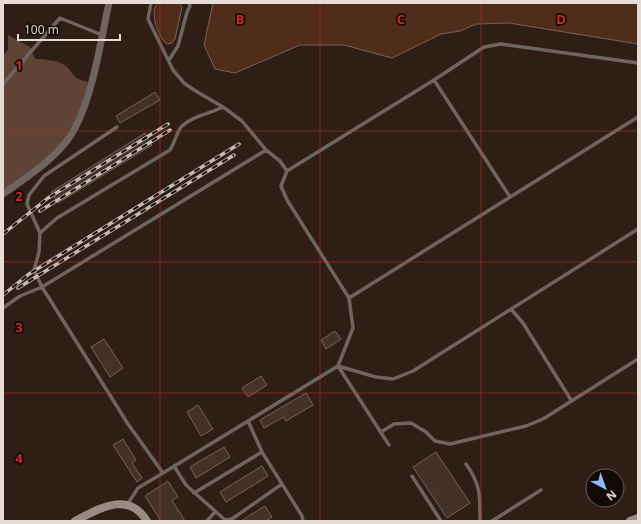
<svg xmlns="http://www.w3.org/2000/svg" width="641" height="524" viewBox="0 0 641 524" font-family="'Open Sans',sans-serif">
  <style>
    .green { fill: #5f4336 }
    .water { fill: #502d1b; stroke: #7d6153 }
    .building { fill: #44322a; stroke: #77635a }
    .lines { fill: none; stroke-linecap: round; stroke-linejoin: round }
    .lane { stroke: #6e6460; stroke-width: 3.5 }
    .street { stroke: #6e6460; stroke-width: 7 }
    .secondary { stroke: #998a83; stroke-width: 8 }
    .rail-casing { stroke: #c6b9b3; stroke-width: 3.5 }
    .rail { stroke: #110a07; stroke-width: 2; stroke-dasharray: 6; stroke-linecap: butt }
    .grid { fill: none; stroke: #d62828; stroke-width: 1; stroke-opacity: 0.55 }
    .grid-label { font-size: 13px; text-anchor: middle; font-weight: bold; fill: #d62828; stroke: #110a07; stroke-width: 3.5; stroke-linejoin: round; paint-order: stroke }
  </style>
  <rect width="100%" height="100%" fill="#2e1e16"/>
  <!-- green -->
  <path class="green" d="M8,35L30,47L35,59C43,59 56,60 63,64C75,72 70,78 88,82C84,100 80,118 70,135C57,158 24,178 3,193V55L8,50Z"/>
  <!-- water -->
  <path class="water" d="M158,3H179L182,7L175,39L172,43L167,44C159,39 148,10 158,3Z
    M213,3H638V44L509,23L476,24L460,31L441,34L392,58L344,45H300L235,73L215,69L204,45Z"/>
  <!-- building -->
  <path class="building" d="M155,92L160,100L120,123L116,116Z
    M145,133L152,145L58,203L51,192Z
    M335,331L341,339L326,349L321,340Z
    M104,339L123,368L110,377L91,347Z
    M261,376L267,385L248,397L242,388Z
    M306,393L313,405L286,421L283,417L264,428L260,420Z
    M198,405L213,429L201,436L187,412Z
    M123,439L136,460L132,463L142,478L137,482L113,445Z
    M224,447L230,457L196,478L190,467Z
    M436,452L470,503L447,518L413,467Z
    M262,466L268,476L226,502L220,492Z
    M168,481L178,497L172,500L185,521H161L145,496Z
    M265,506L272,517L266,521H241Z"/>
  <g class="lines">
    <!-- lane -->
    <path class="lane" d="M151,3L148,19L173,70L184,83L194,90L223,107L242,121L266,150
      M169,60L178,46L187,12L190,6L189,3
      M434,80L510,197
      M3,84L60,18L102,35
      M117,127L44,176L29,195L27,204L40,233L39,252L34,270L42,287L266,150L280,161L287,171L281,186L287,200L349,298L353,328L338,366L163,473
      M287,171L434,80L484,47L501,44L638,63
      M40,233L57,218L170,150C174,144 178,130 181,127C192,116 209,114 223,107
      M349,298L638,117
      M3,308L20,296L42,287L128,424L163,473L138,488L127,505
      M511,309L523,323L571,400
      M338,366L376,377L393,379L413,371L638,229
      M338,366L389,445
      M248,421L262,452L302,516L303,521
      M381,432L394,424L411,423L426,432L435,441L450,444L526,426L543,419L638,359
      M466,464C481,485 480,496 480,521
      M174,466L186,485L225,520L232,519L282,484
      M412,476L441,521
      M194,493L262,452
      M207,521L215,512
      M492,521L541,490"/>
    <!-- street -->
    <path class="street" d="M3,194C26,178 49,163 66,142C91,111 100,43 109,3"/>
    <!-- secondary -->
    <path class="secondary" d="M75,521C99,509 128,490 147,521
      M630,521L638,518"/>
    <defs>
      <path id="rail" d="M40,211L170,130
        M3,234L48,198L168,124
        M18,288L234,155
        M3,295L29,274L239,144"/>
    </defs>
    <!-- rail casing -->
    <use href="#rail" class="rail-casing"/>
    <!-- rail -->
    <use href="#rail" class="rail"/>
  </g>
  <!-- grid -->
  <path class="grid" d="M160,3V521M320,3V521M481,3V521M3,131H638M3,262H638M3,393H638"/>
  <g class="grid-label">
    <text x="240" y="24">B</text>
    <text x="401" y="24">C</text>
    <text x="561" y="24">D</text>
    <text x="19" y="70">1</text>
    <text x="19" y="201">2</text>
    <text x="19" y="332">3</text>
    <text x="19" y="463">4</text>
  </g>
  <!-- border -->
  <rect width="641" height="524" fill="none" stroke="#e7dbd5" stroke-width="8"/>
  <!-- north arrow -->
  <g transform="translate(605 488) rotate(139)"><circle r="19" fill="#110a07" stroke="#675e59"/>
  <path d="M0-3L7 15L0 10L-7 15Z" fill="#89bafc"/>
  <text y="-6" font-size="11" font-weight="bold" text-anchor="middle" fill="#e7dbd5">N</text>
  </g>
  <!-- scale -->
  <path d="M18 34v6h102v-6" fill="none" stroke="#e7dbd5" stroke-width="2"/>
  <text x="24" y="34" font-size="12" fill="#e7dbd5" stroke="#110a07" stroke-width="3" paint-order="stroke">100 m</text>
</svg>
